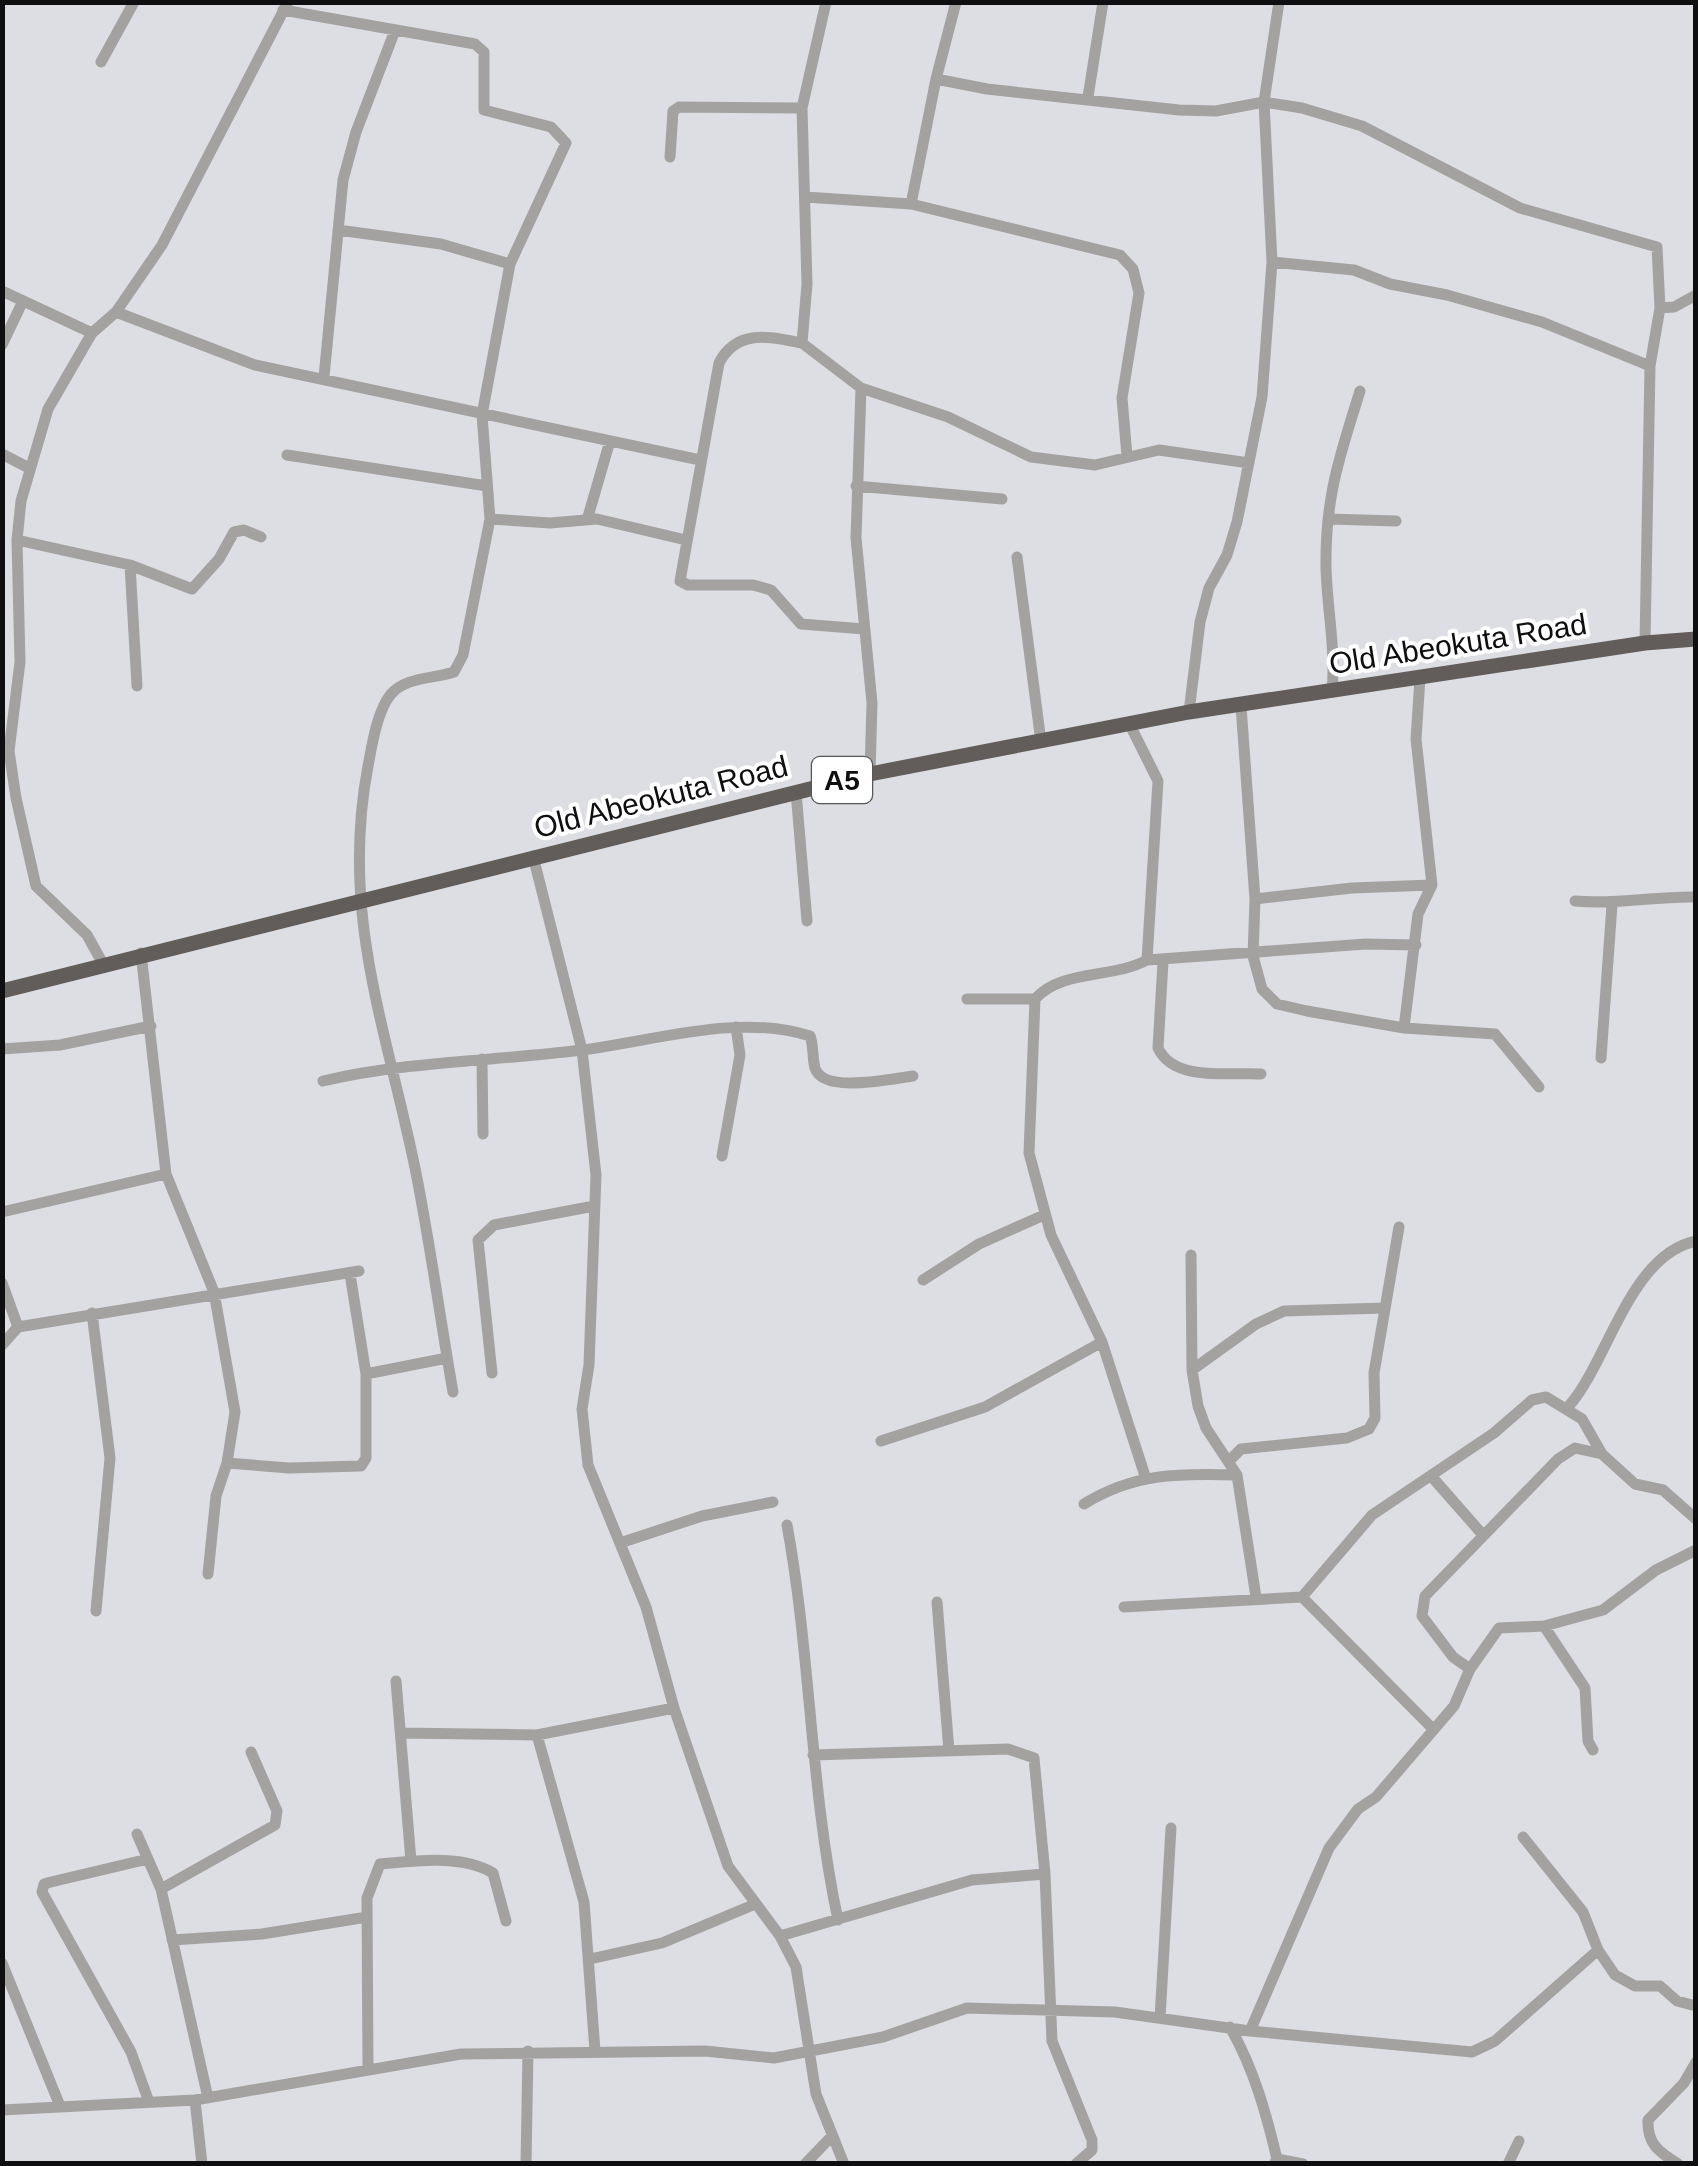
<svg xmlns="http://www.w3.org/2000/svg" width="1698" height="2166" viewBox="0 0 1698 2166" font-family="Arial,sans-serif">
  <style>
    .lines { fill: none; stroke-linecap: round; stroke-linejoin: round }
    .minor { stroke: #a4a2a0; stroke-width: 11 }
    .highway { stroke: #625d5a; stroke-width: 15 }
    .labels { text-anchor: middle; stroke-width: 8; stroke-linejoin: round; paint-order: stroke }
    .shield { fill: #fff; stroke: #575758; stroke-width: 2.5 }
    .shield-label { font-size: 28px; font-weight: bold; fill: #0f0f11 }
    .street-label { font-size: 30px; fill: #0f0f11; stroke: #fff }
  </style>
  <rect width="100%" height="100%" fill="#dddee4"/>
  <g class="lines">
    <!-- minor -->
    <path class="minor" d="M826,2L802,108L807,284L802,343L861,388L948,417L1031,457L1095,465L1159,450L1249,463
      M283,10L475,44L484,52V110L551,127L566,143L510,264L482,415L490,519L463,655L454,672C433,679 406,677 391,694C377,711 372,745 368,766C340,914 386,1027 415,1168C430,1242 440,1318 453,1392
      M101,62L134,2
      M936,79L987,89L1179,110L1216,111L1264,102L1302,108L1362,126L1520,208L1657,247L1660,308
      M1088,97L1103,2
      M670,157L673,111L679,107L802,108
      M805,197L911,204L1120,255L1133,269L1139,293L1122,398L1127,456
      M911,204L936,79L956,2
      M338,230L441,244L510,264
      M1272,262L1354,270L1390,284L1447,295L1542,322L1650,366
      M2,291L92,333
      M116,312L255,365L700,460
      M802,343C770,337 737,328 719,363L680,581L688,585H753L771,590L801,624L864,629
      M2,345L22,303
      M324,377L343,180L356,132L394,33
      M861,388L856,538L872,703L870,774
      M2,454L29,468
      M287,455L487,486
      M856,486L1002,499
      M490,519L550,523L597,519L686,540
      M1328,519L1396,521
      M587,520L610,441
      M17,540L130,565L192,589L219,559L234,532L244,530L261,537
      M1017,557L1041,742
      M130,565L137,686
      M1645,643L1650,366L1660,308L1674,307L1696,295
      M1332,692C1336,648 1327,609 1326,567C1325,497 1340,455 1360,391
      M1241,706L1255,899L1253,956L1262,989L1277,1004L1307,1011L1404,1028L1495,1034L1539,1087
      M1189,712L1200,622L1209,588L1227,555L1237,522L1262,397L1272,262L1264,102L1279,2
      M1130,725L1158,781L1147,960
      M796,792L807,921
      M533,856L582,1050L596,1175L589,1365L582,1409L588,1465L646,1607L674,1708L728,1866L780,1936L796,1967L816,2094L844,2164
      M1255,899L1352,888L1432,885
      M1575,901C1616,905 1654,896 1696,897
      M141,953L166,1174L214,1292L235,1412L227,1463L216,1496L208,1574
      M102,962L87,935L36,886L16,798L9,751L20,662L17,540L21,501L48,409L92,333L116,312L162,245L288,2
      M1163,962L1158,1048C1174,1082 1228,1072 1261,1074
      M967,999H1035
      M1404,1028L1418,914L1432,885L1416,739L1420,678
      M2,1049L60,1045L151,1026
      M1601,1058L1612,905
      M482,1059L483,1134
      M323,1081C409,1061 495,1061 582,1050C655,1041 737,1013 810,1036C814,1047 812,1057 815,1068C823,1094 890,1079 913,1076
      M722,1156L740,1055L736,1027
      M2,1212L166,1174
      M1191,1255L1192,1370L1198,1406L1206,1428L1237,1475L1256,1597
      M923,1280L979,1244L1044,1215
      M2,1283L18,1327
      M92,1313L110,1458L96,1611
      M2,1345L18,1327L359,1271
      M1192,1370L1256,1324L1284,1311L1385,1308
      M492,1373L478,1240L494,1225L594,1206
      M366,1374L447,1358
      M1568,1407C1608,1363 1629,1255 1696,1241
      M881,1441L985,1407L1102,1342
      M1230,1460L1241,1449L1347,1438L1369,1429L1375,1418L1374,1373L1399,1227
      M227,1463L289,1468L361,1466L366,1458V1374L350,1274
      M1145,1476L1102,1342L1051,1235L1029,1153L1035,999C1062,969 1112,979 1147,960L1366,944L1416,945
      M1432,1477L1483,1535
      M1084,1504C1134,1473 1179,1473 1237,1475
      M787,1525C811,1656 810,1789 838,1920
      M620,1543L702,1516L773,1502
      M1302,1597L1433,1729
      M937,1602L949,1751
      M1124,1607L1302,1597L1372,1515L1494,1433L1532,1400L1546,1397L1582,1419L1602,1454L1635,1484L1663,1490L1696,1519
      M1544,1626L1585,1688L1588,1741L1593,1750
      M1470,1669L1453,1657L1422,1616L1425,1596L1558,1459L1575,1448L1602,1454
      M396,1681L411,1861
      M401,1733L537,1735L674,1708
      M537,1735L584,1902L595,2051
      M813,1755L1008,1749L1034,1758L1045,1874L1052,2041L1092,2140V2150L1076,2164
      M137,1834L161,1889L208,2098
      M1523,1837L1583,1912L1598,1950L1615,1975L1635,1986H1660L1677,2001L1696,2006
      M148,1859L51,1882L44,1884L42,1892L131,2052L149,2102
      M161,1889L275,1825L277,1811L251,1752
      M780,1936L972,1880L1045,1874
      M172,1940L262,1934L367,1917
      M590,1959L662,1943L753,1905
      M2,1963L60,2106
      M1160,2018L1171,1828
      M1230,2027C1254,2069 1266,2113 1277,2159L1274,2164
      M1250,2031L1329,1848L1358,1809L1376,1797L1454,1706L1470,1669L1499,1628L1544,1626L1603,1610L1656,1570L1696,1550
      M368,2069L367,1898L380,1864C415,1861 462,1854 493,1873L506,1921
      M195,2100L202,2164
      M2,2110L195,2100L461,2054L705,2051L774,2058L883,2037L967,2008L1115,2012L1250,2031L1472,2052L1495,2041L1598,1950
      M1277,2159L1303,2164
      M526,2164L528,2051
      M805,2164L832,2136
      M1508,2164L1519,2141
      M1678,2164C1659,2152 1647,2144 1648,2120L1684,2083L1696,2062"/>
    <!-- highway -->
    <path class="highway" d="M2,991L870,774L1189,712L1645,643L1696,639"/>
  </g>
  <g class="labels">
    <!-- shield labels -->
    <rect class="shield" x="812" y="757" width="60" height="46" rx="8"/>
    <g class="shield-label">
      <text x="842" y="790">A5</text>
    </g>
    <!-- street labels -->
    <g class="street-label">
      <text transform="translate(1458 644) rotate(-9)" y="10">Old Abeokuta Road</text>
      <text transform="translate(661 797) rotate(-14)" y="10">Old Abeokuta Road</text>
    </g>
  </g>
  <!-- border -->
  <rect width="1698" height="2166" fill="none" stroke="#0f0f11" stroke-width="10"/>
</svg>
